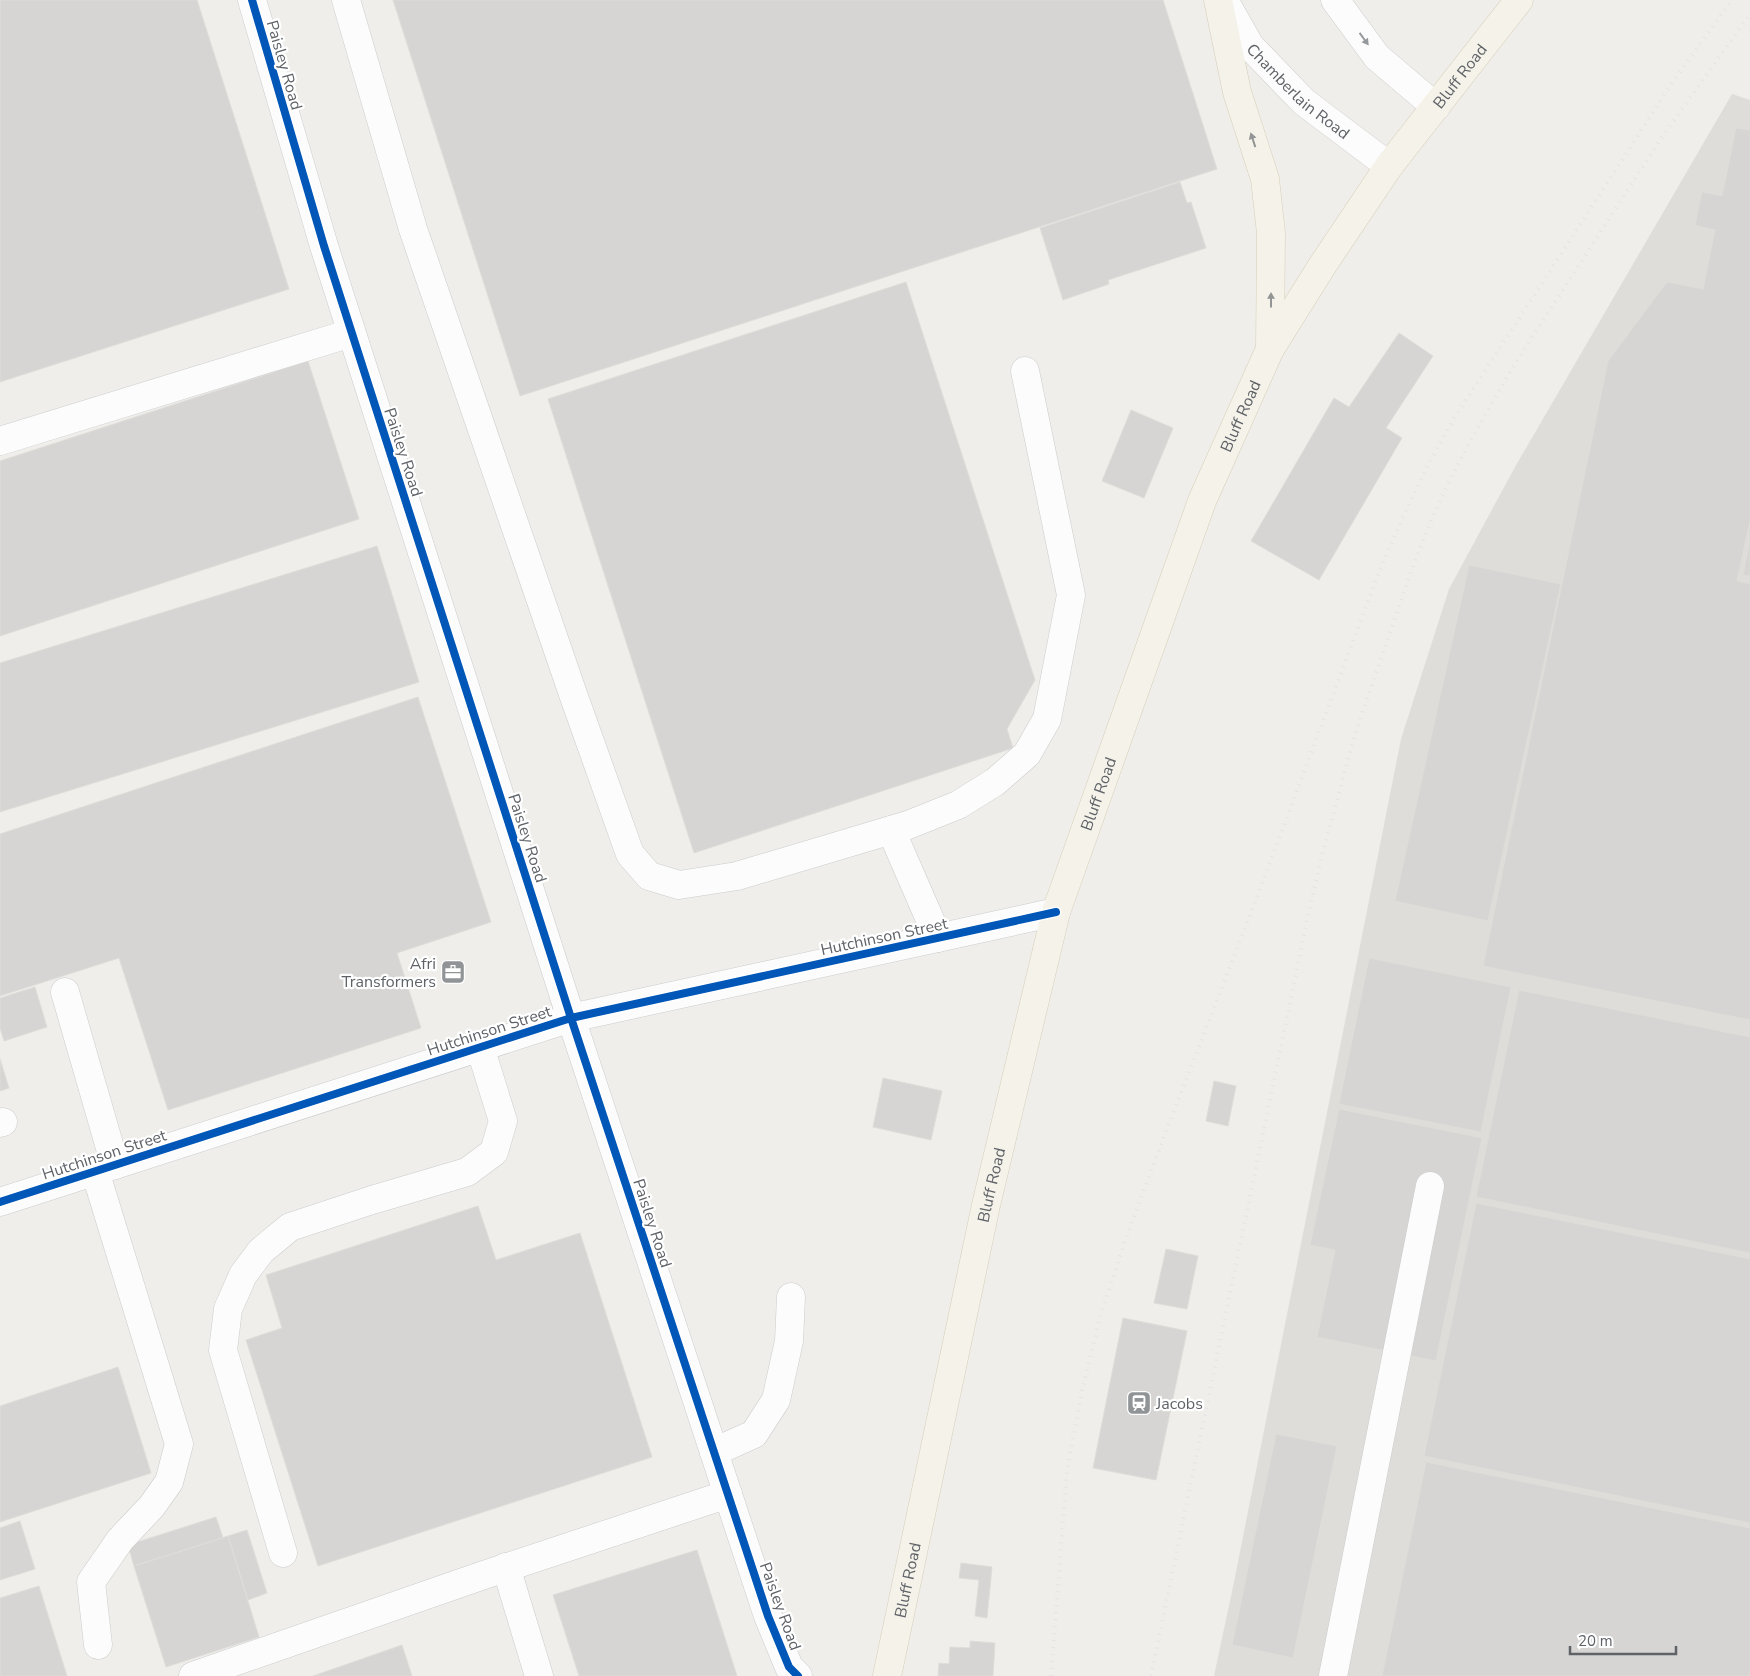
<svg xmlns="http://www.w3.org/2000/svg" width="1750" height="1676" viewBox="0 0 1750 1676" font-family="'Nunito Sans',sans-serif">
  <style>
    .industrial { fill: #dfddda }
    .building { fill: #d6d5d3; stroke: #deddd9 }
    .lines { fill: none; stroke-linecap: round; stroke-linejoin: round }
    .minor-casing { stroke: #cbcccc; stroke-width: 29 }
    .major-casing { stroke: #d7ceb8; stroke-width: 29 }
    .minor { stroke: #fdfcfc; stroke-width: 28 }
    .major { stroke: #f4f2e9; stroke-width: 28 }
    .rail { stroke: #e4e4e4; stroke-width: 4; stroke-dasharray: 1 6; stroke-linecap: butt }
    .cycleway-casing { stroke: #fff; stroke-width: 11 }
    .cycleway { stroke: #0057b8; stroke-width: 8 }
    .oneway { fill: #96999c }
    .oneway2 { fill: #939595 }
    .labels { text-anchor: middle; stroke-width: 4.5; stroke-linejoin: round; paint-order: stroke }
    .street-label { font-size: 16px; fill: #5f6368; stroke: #fff }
    .poi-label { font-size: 16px; fill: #5f6368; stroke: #fff; text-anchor: end }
  </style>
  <rect width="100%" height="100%" fill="#efeeea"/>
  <!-- industrial -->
  <path class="industrial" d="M1732,94L1750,100V1676H1214L1234,1582L1401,739L1449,589L1515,467Z"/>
  <!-- building -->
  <path class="building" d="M0,0H197L289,289L0,382Z
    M393,0H1163L1217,169L520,396Z
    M1736,128L1750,130V521L1737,581L1750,584V1020L1483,966L1608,361L1667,282L1703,289L1715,230L1695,225L1702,192L1722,196Z
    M1180,182L1187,203L1191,202L1206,248L1108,280L1109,284L1063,300L1040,228Z
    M906,282L1035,680L1007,729L1013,748L694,853L548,399Z
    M1399,333L1433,356L1386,428L1402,438L1319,580L1251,541L1334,398L1349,407Z
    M308,361L359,519L0,636V461Z
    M1131,410L1173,428L1144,498L1102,481Z
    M1750,540V576L1743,575Z
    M377,546L419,682L0,812V663Z
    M1469,565L1561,584L1488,921L1395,901Z
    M418,697L491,922L397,953L421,1028L168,1110L119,958L0,996V834Z
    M1369,958L1511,987L1481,1132L1339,1104Z
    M35,987L47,1027L4,1041L0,1028V998Z
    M1519,990L1750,1037V1253L1476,1197Z
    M0,1059L9,1088L0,1091Z
    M883,1078L942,1091L931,1140L873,1127Z
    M1214,1081L1236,1086L1228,1126L1206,1121Z
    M1339,1109L1482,1138L1436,1361L1317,1337L1335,1250L1310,1245Z
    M1476,1203L1750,1259V1523L1424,1456Z
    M478,1206L496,1260L580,1233L652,1457L318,1566L246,1340L282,1328L266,1275Z
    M1166,1249L1198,1256L1187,1309L1154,1303Z
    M1123,1318L1187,1331L1156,1480L1093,1468Z
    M118,1367L151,1473L0,1522V1406Z
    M1276,1434L1337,1446L1293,1658L1232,1645Z
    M1426,1462L1750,1528V1676H1382Z
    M216,1517L223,1538L134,1566L128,1545Z
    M20,1521L35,1569L0,1580V1528Z
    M247,1530L267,1593L248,1600L228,1536Z
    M228,1536L259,1637L166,1667L134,1566Z
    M697,1550L737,1676H579L553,1595Z
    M961,1563L992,1567L987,1618L975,1616L979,1580L959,1578Z
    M39,1586L67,1676H0V1598Z
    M970,1641L995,1643L993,1676H938L939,1663L949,1664L950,1647L970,1648Z
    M402,1645L412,1676H313Z"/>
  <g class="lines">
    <defs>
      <g id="minor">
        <path d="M252,0L324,246L571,1018L768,1616L789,1667L798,1676"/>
        <path d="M346,0L413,229L573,694L630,854L649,876L679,885L737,876L908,825L958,805L995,782L1027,754L1047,719L1071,595L1025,371"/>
        <path id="s1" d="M1224,0L1250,46L1304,102L1389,166"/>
        <path d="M1335,0L1377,57L1436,107"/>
        <path d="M0,441L351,333"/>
        <path d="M891,830L938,938"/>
        <path d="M65,992L115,1165"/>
        <path d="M0,1123L3,1122"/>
        <path d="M95,1171L179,1444L169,1482L152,1506L120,1540L91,1582L98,1645"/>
        <path d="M0,1202L571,1018L1056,912"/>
        <path d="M714,1452L754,1434L776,1400L789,1341L791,1297"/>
        <path d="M283,1553L223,1350L228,1309L243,1275L261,1251L290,1227L372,1200L467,1172L494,1152L503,1121L480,1047"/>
        <path d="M506,1567L539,1676"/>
        <path d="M193,1676L481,1576L728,1494"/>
        <path d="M1333,1676L1430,1186"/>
      </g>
      <g id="major">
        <path d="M1218,0L1237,92L1265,179L1271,233L1270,349"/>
        <path id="s2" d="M887,1676L986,1205L1056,912L1202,501L1270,349L1322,266L1389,166L1519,0"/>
      </g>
    </defs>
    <!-- minor casing -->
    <use href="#minor" class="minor-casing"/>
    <!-- major casing -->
    <use href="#major" class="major-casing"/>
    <!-- minor -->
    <use href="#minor" class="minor"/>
    <!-- major -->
    <use href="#major" class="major"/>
    <!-- rail -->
    <path class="rail" d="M1051,1676L1067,1471L1082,1391L1100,1317L1124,1244L1157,1155L1262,884L1379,572L1402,519L1429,463L1455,417L1676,77L1732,0
      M1151,1676L1307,920L1323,851L1356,731L1413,566L1431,521L1453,473L1481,422L1513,367L1660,140L1750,14"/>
    <defs>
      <path id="cycleway" d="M252,0L324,246L571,1018L768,1616L789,1667L798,1676
        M0,1202L571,1018L1056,912"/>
    </defs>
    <!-- cycleway casing -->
    <use href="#cycleway" class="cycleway-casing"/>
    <!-- cycleway -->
    <use href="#cycleway" class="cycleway"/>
  </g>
  <!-- one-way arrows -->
  <defs><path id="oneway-solid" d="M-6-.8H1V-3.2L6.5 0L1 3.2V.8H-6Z" transform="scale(1.25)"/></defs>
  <use class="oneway" href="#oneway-solid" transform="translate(1364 39) rotate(54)"/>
  <g class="oneway2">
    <use href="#oneway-solid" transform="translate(1253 140) rotate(-108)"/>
    <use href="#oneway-solid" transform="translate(1271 300) rotate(-90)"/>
  </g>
  <!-- icons -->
  <defs>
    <symbol id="office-square" viewBox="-11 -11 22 22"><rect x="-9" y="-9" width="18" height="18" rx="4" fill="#919496" stroke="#fff"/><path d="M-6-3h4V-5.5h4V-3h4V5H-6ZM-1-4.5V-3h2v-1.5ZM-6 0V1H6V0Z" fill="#fff"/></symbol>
    <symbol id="station-square" viewBox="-11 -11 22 22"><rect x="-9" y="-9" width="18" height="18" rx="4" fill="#919496" stroke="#fff"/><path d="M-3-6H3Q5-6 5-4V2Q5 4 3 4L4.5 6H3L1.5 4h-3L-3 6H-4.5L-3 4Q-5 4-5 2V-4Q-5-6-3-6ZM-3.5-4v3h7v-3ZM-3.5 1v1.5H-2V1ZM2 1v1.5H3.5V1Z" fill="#fff"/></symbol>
  </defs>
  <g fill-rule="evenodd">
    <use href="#office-square" x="439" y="958" width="28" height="28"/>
    <use href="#station-square" x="1125" y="1389" width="28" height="28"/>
  </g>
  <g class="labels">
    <!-- street labels -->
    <g class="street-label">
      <text transform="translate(285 65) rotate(74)" y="6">Paisley Road</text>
      <text dy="6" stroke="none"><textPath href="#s2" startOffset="1718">Bluff Road</textPath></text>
      <text dy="6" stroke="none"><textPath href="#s1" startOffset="119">Chamberlain Road</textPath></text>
      <text dy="6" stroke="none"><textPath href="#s2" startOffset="1312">Bluff Road</textPath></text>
      <text transform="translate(404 452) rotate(72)" y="6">Paisley Road</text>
      <text dy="6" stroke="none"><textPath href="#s2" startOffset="908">Bluff Road</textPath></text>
      <text transform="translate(528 838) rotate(72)" y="6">Paisley Road</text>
      <text transform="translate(884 936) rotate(-12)" y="6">Hutchinson Street</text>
      <text transform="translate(489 1030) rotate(-18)" y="6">Hutchinson Street</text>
      <text transform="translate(104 1154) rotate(-18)" y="6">Hutchinson Street</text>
      <text dy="6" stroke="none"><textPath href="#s2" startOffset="502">Bluff Road</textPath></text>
      <text transform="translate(653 1223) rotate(72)" y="6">Paisley Road</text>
      <text dy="6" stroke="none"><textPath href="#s2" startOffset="98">Bluff Road</textPath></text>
      <text transform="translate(781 1606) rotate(70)" y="6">Paisley Road</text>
    </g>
    <!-- poi labels -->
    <g class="poi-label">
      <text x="436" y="969">Afri<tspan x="436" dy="18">Transformers</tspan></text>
      <text x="1156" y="1409" text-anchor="start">Jacobs</text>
    </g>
  </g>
  <!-- scale -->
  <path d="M1570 1646v8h106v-8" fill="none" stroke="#5f6368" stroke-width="2.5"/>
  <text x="1578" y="1646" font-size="15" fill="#5f6368" stroke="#ffffff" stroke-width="4" paint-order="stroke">20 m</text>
</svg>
